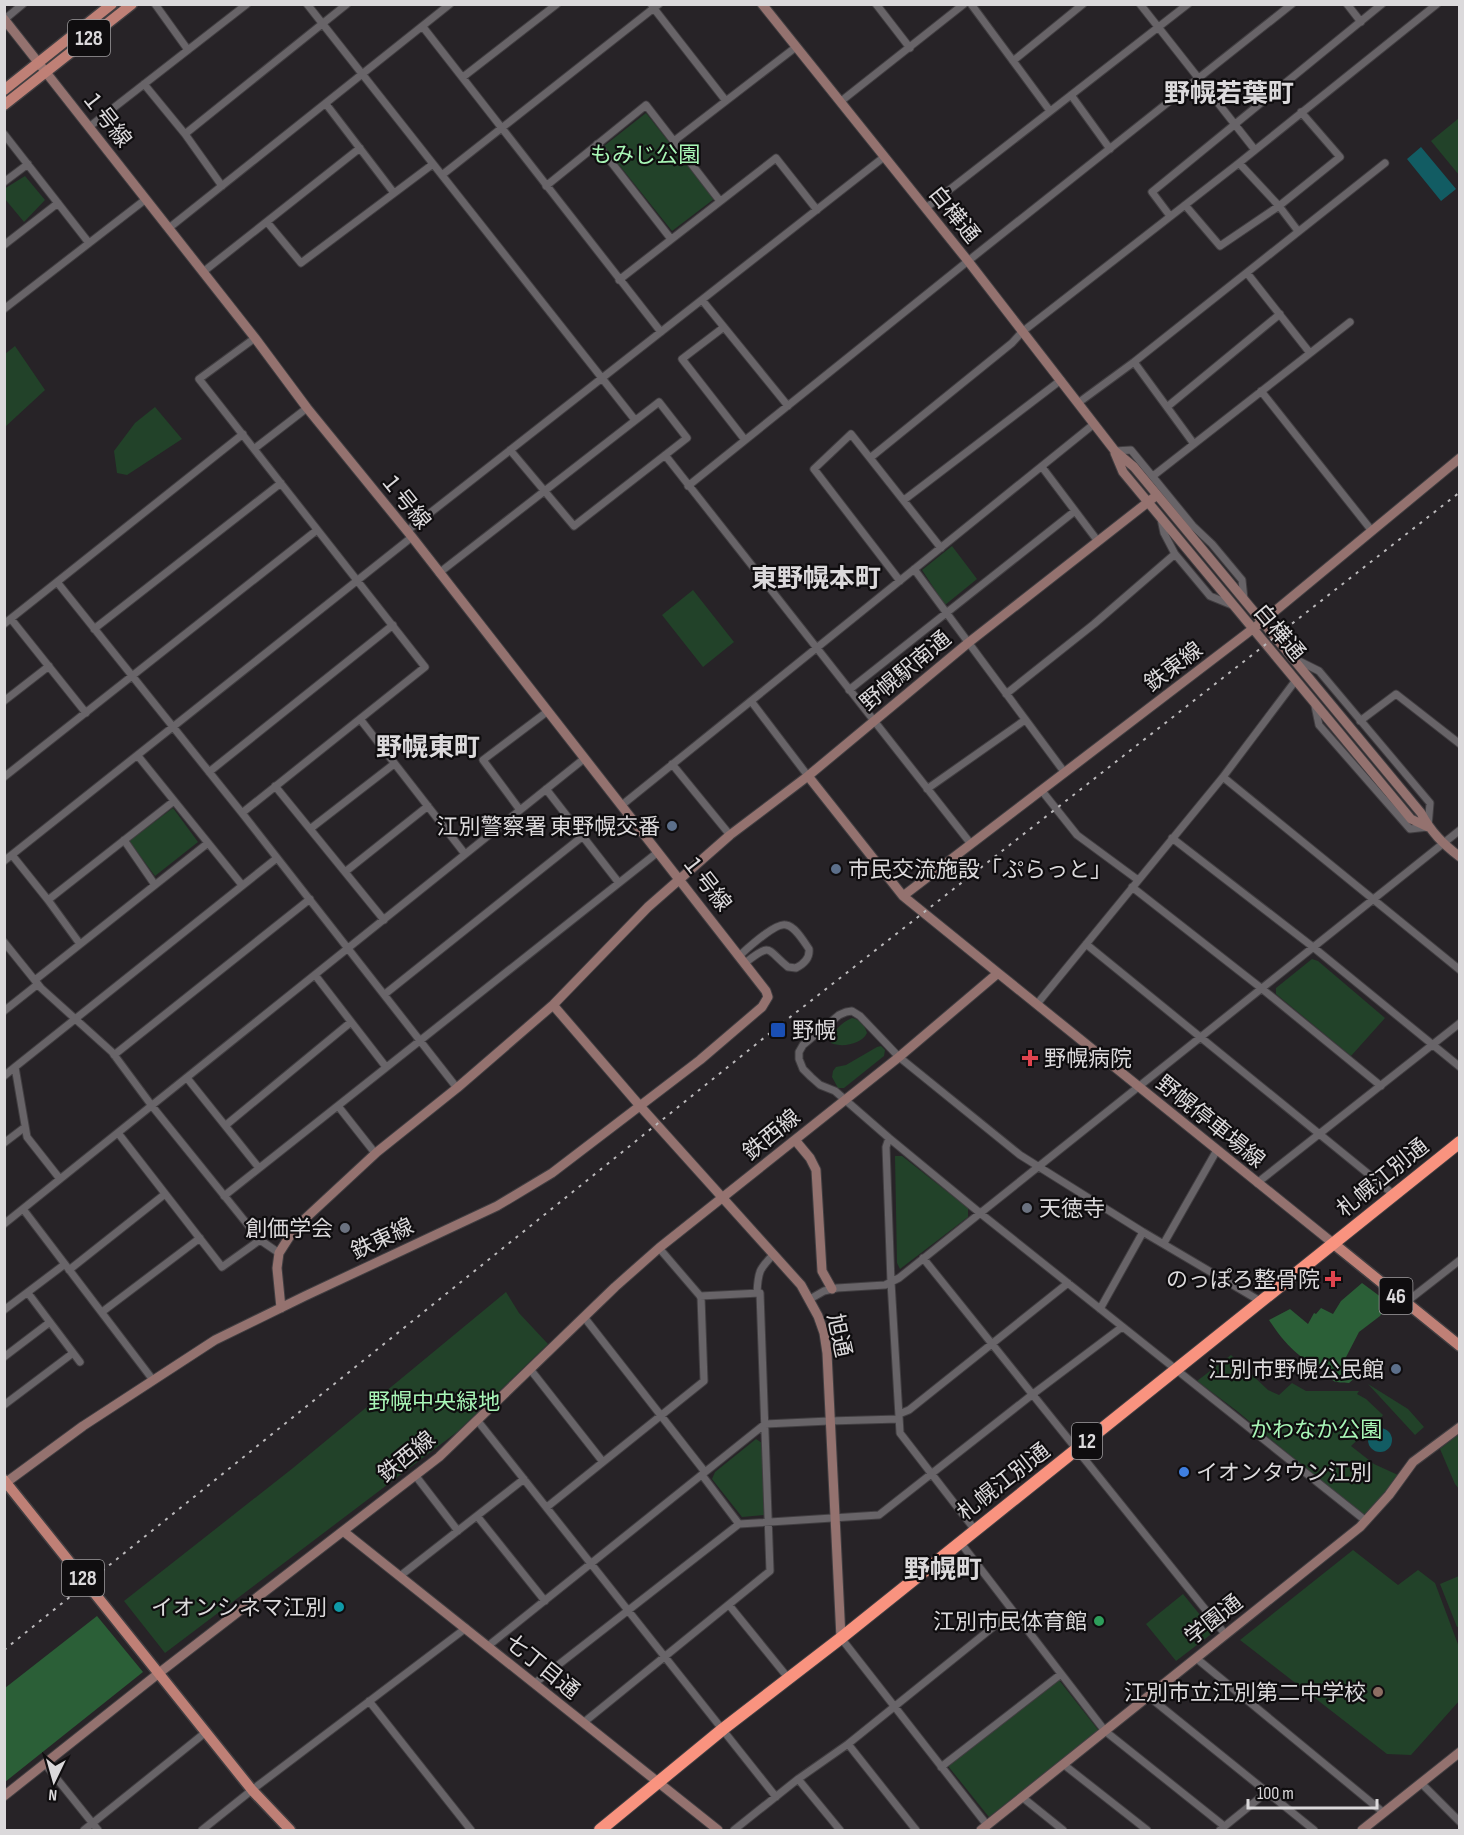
<svg xmlns="http://www.w3.org/2000/svg" width="1464" height="1835" viewBox="0 0 1464 1835" font-family="'Sofia Sans Condensed','Noto Sans JP',sans-serif">
  <style>
    .green { fill: #224229 }
    .forest { fill: #2b5f37 }
    .water { fill: #125c63 }
    .lines { fill: none; stroke-linecap: round; stroke-linejoin: round }
    .street-casing { stroke: #413e41; stroke-width: 9 }
    .secondary-casing { stroke: #413e41; stroke-width: 11 }
    .primary-casing { stroke: #413e41; stroke-width: 13 }
    .highway-casing { stroke: #413e41; stroke-width: 14 }
    .street { stroke: #686468; stroke-width: 7 }
    .secondary { stroke: #94726f; stroke-width: 9 }
    .primary { stroke: #bf8076; stroke-width: 10 }
    .highway { stroke: #f9937f; stroke-width: 12 }
    .rail { stroke: #bbb9bb; stroke-width: 2; stroke-dasharray: 3 6; stroke-linecap: butt }
    .service-dot { fill: #5c6f8a; stroke: #0f0d0f; stroke-width: 2 }
    .transit-dot { fill: #1a4fb4; stroke: #0f0d0f; stroke-width: 2 }
    .health-dot { fill: #e0444e; stroke: #0f0d0f; stroke-width: 2 }
    .worship-dot { fill: #6b7280; stroke: #0f0d0f; stroke-width: 2 }
    .shop-dot { fill: #3f7fe0; stroke: #0f0d0f; stroke-width: 2 }
    .culture-dot { fill: #0f9aa8; stroke: #0f0d0f; stroke-width: 2 }
    .leisure-dot { fill: #2e9e5b; stroke: #0f0d0f; stroke-width: 2 }
    .education-dot { fill: #8d6e63; stroke: #0f0d0f; stroke-width: 2 }
    .labels { text-anchor: middle; stroke-width: 4.5; stroke-linejoin: round; paint-order: stroke }
    .shield { fill: #0f0d0f; stroke: #9e9c9e; stroke-width: 1.5 }
    .shield-label { font-size: 21px; font-weight: bold; fill: #dbd9db }
    .street-label { font-size: 22px; fill: #dbd9db; stroke: #0f0d0f }
    .park-label { font-size: 22px; fill: #a8f6b6; stroke: #0f0d0f }
    .poi-label { font-size: 22px; fill: #dbd9db; stroke: #0f0d0f; text-anchor: end }
    .quarter-label { font-size: 26px; font-weight: bold; fill: #dbd9db; stroke: #0f0d0f }
  </style>
  <rect width="100%" height="100%" fill="#272327"/>
  <!-- green -->
  <path class="green" d="M646,113L714,199L672,231L604,146Z
    M1459,118V175L1431,141Z
    M25,176L45,200L24,222L5,199L4,189Z
    M15,346L45,390L5,427V354Z
    M155,407L182,439L127,475L117,473L114,451L135,423Z
    M952,546L977,579L945,605L922,570Z
    M693,590L734,642L703,667L662,615Z
    M173,808L198,842L155,876L129,841Z
    M1312,959L1318,961L1385,1018L1351,1056L1276,994V988Z
    M852,1018C861,1020 864,1024 867,1033C862,1044 842,1048 831,1043C832,1031 841,1023 852,1018Z
    M881,1046L885,1050L884,1056L844,1088H838L832,1077L833,1071L836,1067L846,1065L877,1047Z
    M895,1156H902L968,1208V1217L900,1269L897,1263Z
    M506,1292L519,1313L548,1344L457,1432L165,1653L124,1601L293,1468Z
    M1231,1355L1268,1390L1279,1395L1292,1383L1306,1391H1359L1357,1394L1366,1399L1383,1415L1375,1426L1373,1425L1351,1446L1374,1464L1398,1475L1381,1499L1363,1516L1237,1411L1197,1381Z
    M1368,1384L1408,1409L1424,1427L1415,1435Z
    M1459,1434V1489L1455,1484L1440,1449Z
    M756,1439L762,1443L764,1515L742,1517L712,1479L715,1472Z
    M1353,1550L1398,1585L1418,1570L1435,1583L1459,1647V1701L1411,1755L1387,1754L1240,1640Z
    M1459,1576L1460,1626L1457,1627L1440,1584Z
    M1183,1594L1214,1632L1176,1661L1146,1624Z
    M1059,1680L1099,1731L989,1817L948,1766Z"/>
  <!-- forest -->
  <path class="forest" d="M1362,1283L1389,1303L1380,1316L1359,1332L1344,1361L1357,1376L1349,1383C1335,1382 1332,1384 1327,1370C1300,1361 1284,1343 1269,1320L1290,1309L1308,1324L1314,1313L1316,1314L1321,1308L1333,1314L1341,1301Z
    M97,1616L143,1672L5,1782V1688Z"/>
  <!-- water -->
  <path class="water" d="M1421,147L1456,189L1441,201L1407,159Z
    M1368 1440a12 12 0 1 1 24 0a12 12 0 1 1-24 0Z"/>
  <g class="lines">
    <defs>
      <path id="street" d="M155,4L188,50
        M307,4L635,420
        M876,4L910,48
        M971,4L1050,111
        M1140,4L1255,150
        M1347,4L1361,22
        M652,6L726,101
        M5,19L23,4
        M423,27L661,332
        M1013,61L1083,4
        M463,77L557,4
        M144,84L185,134L222,186
        M1071,95L1110,149
        M840,102L964,4
        M326,104L394,193
        M89,127L247,4
        M4,134L89,243
        M185,134L347,4
        M674,141L796,47
        M597,144L671,239
        M1239,163L1279,206L1298,231
        M442,175L659,4
        M4,182L28,164
        M546,186L646,105L720,201
        M1185,205L1220,246L1279,206L1340,157L1301,112
        M926,208L1188,4
        M1170,216L1152,192L1382,4
        M267,222L301,263L433,164
        M169,228L450,4
        M4,245L58,203
        M203,272L360,148
        M1247,273L1310,353
        M619,280L776,158L817,210
        M702,300L788,406
        M4,309L146,199
        M724,327L682,359L745,440
        M1134,362L1194,444
        M1261,391L1372,531
        M1078,403L1134,362L1385,163
        M1167,407L1280,314
        M254,449L307,408
        M1115,451L1131,450L1193,526L1212,544L1242,580L1244,599
        M665,455L971,844
        M870,458L1012,343L1022,332L1239,163L1437,4
        M1042,467L1097,540
        M1153,476L1350,322
        M688,486L968,261L1292,4
        M904,500L1061,380
        M1161,519L1164,533L1175,554L1210,596L1232,605
        M407,531L884,157
        M914,569L1065,773
        M439,573L659,402L687,438L574,526L510,450
        M900,581L814,469L851,434L941,548
        M57,582L242,813L457,1088
        M11,619L86,713
        M4,624L243,434
        M94,629L281,483
        M1297,660L1319,671L1430,803L1428,827L1410,829L1319,725L1315,706
        M849,690L1075,511
        M1006,694L1094,624L1175,554
        M4,701L49,666
        M751,701L808,776
        M360,719L465,854
        M1360,721L1396,694L1460,744
        M138,756L242,885
        M672,764L730,835
        M209,772L393,625
        M4,777L317,530
        M1223,777L1460,970
        M275,786L384,920
        M546,789L619,883
        M927,789L1025,720
        M1042,791L1077,835L1138,880
        M622,805L1094,424
        M520,810L483,760L548,711
        M242,813L425,667L199,379L255,338
        M310,829L394,764
        M1172,838L1313,947L1460,1067
        M124,840L155,885
        M12,855L48,900L80,944
        M4,861L412,537
        M345,872L428,806
        M1132,887L1261,988L1381,1086
        M48,900L174,801
        M4,942L41,988L112,1052L152,1106L260,1240L279,1253
        M1086,944L1393,1194
        M739,956C748,948 776,922 786,925C795,926 804,942 809,949C810,958 804,964 796,968L788,967C766,949 772,942 745,963
        M315,975L386,1067
        M35,980L208,843
        M385,994L583,836
        M1037,1004L1223,777L1296,680
        M4,1011L38,984
        M114,1055L310,899
        M4,1076L15,1067
        M187,1078L259,1168
        M338,1106L375,1153
        M226,1125L351,1022
        M118,1133L222,1267L260,1240
        M889,1138L886,1147L891,1282L900,1433L975,1530
        M4,1143L25,1127
        M60,1179L27,1137L15,1067L277,858
        M1257,1183L1460,1023
        M224,1196L658,852
        M23,1209L153,1380
        M4,1224L585,758
        M1164,1243L1217,1150
        M923,1258L1225,1634
        M69,1270L165,1194
        M28,1293L80,1362
        M757,1293C758,1272 759,1269 774,1254
        M810,1299L824,1291L837,1288L885,1285L899,1278L1460,830
        M1260,1301L1143,1232L1020,1155L899,1057L860,1016L852,1011L846,1012L839,1015L803,1045L799,1052V1059L803,1069L811,1077L820,1085L835,1091L889,1138L980,1213L1366,1521
        M1405,1303L1460,1260
        M1100,1309L1143,1232
        M4,1310L65,1264
        M102,1312L200,1238
        M584,1317L705,1472
        M4,1357L50,1322
        M530,1369L603,1462
        M4,1405L73,1353
        M899,1414L909,1410L1068,1283
        M477,1420L776,1797
        M415,1475L458,1531
        M702,1475L739,1524
        M547,1507L704,1381L701,1297L659,1248
        M477,1516L545,1601
        M960,1542L1105,1731L1224,1826
        M400,1576L524,1479
        M729,1605L789,1679
        M841,1638L987,1825
        M488,1646L765,1424L829,1421L899,1419
        M1196,1658L1384,1813
        M535,1683L739,1524L879,1515L1033,1394L1122,1327
        M1148,1696L1314,1830
        M369,1701L471,1830
        M583,1723L770,1571L760,1293L700,1296
        M848,1744L916,1830
        M45,1764L98,1830
        M1063,1764L1147,1830
        M941,1767L1061,1674
        M798,1779L840,1830
        M1421,1783L1460,1822
        M1022,1797L1063,1830
        M84,1830L206,1732
        M202,1830L252,1790L466,1628
        M734,1830L798,1779L848,1744L1013,1611
        M1220,1830L1267,1792"/>
      <path id="secondary" d="M762,4L968,261L1115,451L1134,467L1421,813C1431,832 1443,844 1460,857
        M4,19L255,338L307,408L412,537L766,991L768,997L762,1007L700,1060L552,1173L497,1206L305,1296L215,1340L83,1426L4,1484
        M1115,453L1123,472L1411,819L1428,827
        M808,776L903,896L998,973
        M903,896L1263,621L1460,458
        M553,1005L640,1106L801,1285L818,1316L824,1333L827,1353L841,1638
        M795,1140L810,1158L816,1170L822,1271L832,1289
        M281,1308L277,1268L279,1253L295,1228L377,1152L457,1088L553,1005L648,907L730,835L808,776L968,643L1157,495
        M343,1531L718,1830
        M4,1796L159,1673L439,1457L615,1287L659,1248L899,1057L998,973L1334,1244
        M981,1830L1360,1527L1389,1495L1413,1462L1460,1427
        M1362,1830L1460,1752"/>
      <path id="primary" d="M4,90L112,4
        M4,105L132,4
        M1334,1244L1460,1346
        M4,1480L252,1790L290,1830"/>
      <path id="highway" d="M600,1830L723,1729L841,1638L1460,1142"/>
    </defs>
    <!-- street casing -->
    <use href="#street" class="street-casing"/>
    <!-- secondary casing -->
    <use href="#secondary" class="secondary-casing"/>
    <!-- primary casing -->
    <use href="#primary" class="primary-casing"/>
    <!-- highway casing -->
    <use href="#highway" class="highway-casing"/>
    <!-- street -->
    <use href="#street" class="street"/>
    <!-- secondary -->
    <use href="#secondary" class="secondary"/>
    <!-- primary -->
    <use href="#primary" class="primary"/>
    <!-- highway -->
    <use href="#highway" class="highway"/>
    <!-- rail -->
    <path class="rail" d="M4,1650L775,1029L1460,492"/>
  </g>
  <!-- markers -->
  <g class="service-dot">
    <circle cx="672" cy="826" r="6"/>
    <circle cx="836" cy="869" r="6"/>
    <circle cx="1396" cy="1369" r="6"/>
  </g>
  <rect class="transit-dot" x="770" y="1022" width="16" height="16" rx="3"/>
  <g class="health-dot">
    <path d="M1027 1049h6v6h6v6h-6v6h-6v-6h-6v-6h6z"/>
    <path d="M1330 1270h6v6h6v6h-6v6h-6v-6h-6v-6h6z"/>
  </g>
  <g class="worship-dot">
    <circle cx="1027" cy="1208" r="6"/>
    <circle cx="345" cy="1228" r="6"/>
  </g>
  <circle class="shop-dot" cx="1184" cy="1472" r="6"/>
  <circle class="culture-dot" cx="339" cy="1607" r="6"/>
  <circle class="leisure-dot" cx="1099" cy="1621" r="6"/>
  <circle class="education-dot" cx="1378" cy="1692" r="6"/>
  <g class="labels">
    <!-- shield labels -->
    <g class="shield">
      <rect x="68" y="20" width="42" height="36" rx="4.5"/>
      <rect x="1379.5" y="1278" width="33" height="36" rx="4.5"/>
      <rect x="1072" y="1423" width="30" height="36" rx="4.5"/>
      <rect x="62" y="1560" width="42" height="36" rx="4.5"/>
    </g>
    <g class="shield-label">
      <text x="89" y="45">128</text>
      <text x="1396" y="1303">46</text>
      <text x="1087" y="1448">12</text>
      <text x="83" y="1585">128</text>
    </g>
    <!-- street labels -->
    <g class="street-label">
      <text transform="translate(107 118) rotate(52)" y="8">１号線</text>
      <text transform="translate(955 214) rotate(51)" y="8">白樺通</text>
      <text transform="translate(406 500) rotate(51)" y="8">１号線</text>
      <text transform="translate(1280 632) rotate(50)" y="8">白樺通</text>
      <text transform="translate(1173 666) rotate(-37)" y="8">鉄東線</text>
      <text transform="translate(905 670) rotate(-40)" y="8">野幌駅南通</text>
      <text transform="translate(707 882) rotate(52)" y="8">１号線</text>
      <text transform="translate(1211 1121) rotate(39)" y="8">野幌停車場線</text>
      <text transform="translate(771 1134) rotate(-39)" y="8">鉄西線</text>
      <text transform="translate(1382 1177) rotate(-39)" y="8">札幌江別通</text>
      <text transform="translate(382 1238) rotate(-25)" y="8">鉄東線</text>
      <text transform="translate(840 1335) rotate(78)" y="8">旭通</text>
      <text transform="translate(406 1456) rotate(-39)" y="8">鉄西線</text>
      <text transform="translate(1003 1481) rotate(-38)" y="8">札幌江別通</text>
      <text transform="translate(1213 1619) rotate(-38)" y="8">学園通</text>
      <text transform="translate(543 1666) rotate(39)" y="8">七丁目通</text>
    </g>
    <!-- park labels -->
    <g class="park-label">
      <text x="645" y="162">もみじ公園</text>
      <text x="434" y="1409">野幌中央緑地</text>
      <text x="1316" y="1437">かわなか公園</text>
    </g>
    <!-- poi labels -->
    <g class="poi-label">
      <text x="660" y="834">江別警察署 東野幌交番</text>
      <text x="848" y="877" text-anchor="start">市民交流施設「ぷらっと」</text>
      <text x="792" y="1038" text-anchor="start">野幌</text>
      <text x="1044" y="1066" text-anchor="start">野幌病院</text>
      <text x="1039" y="1216" text-anchor="start">天徳寺</text>
      <text x="333" y="1236">創価学会</text>
      <text x="1320" y="1287">のっぽろ整骨院</text>
      <text x="1384" y="1377">江別市野幌公民館</text>
      <text x="1196" y="1480" text-anchor="start">イオンタウン江別</text>
      <text x="327" y="1615">イオンシネマ江別</text>
      <text x="1087" y="1629">江別市民体育館</text>
      <text x="1366" y="1700">江別市立江別第二中学校</text>
    </g>
    <!-- quarter labels -->
    <g class="quarter-label">
      <text x="1229" y="102">野幌若葉町</text>
      <text x="816" y="587">東野幌本町</text>
      <text x="428" y="756">野幌東町</text>
      <text x="943" y="1578">野幌町</text>
    </g>
  </g>
  <!-- border -->
  <rect width="1464" height="1835" fill="none" stroke="#dbd9db" stroke-width="12"/>
  <!-- north arrow -->
  <g transform="translate(54 1781) rotate(185)" stroke="#0f0d0f" stroke-width="4.5" paint-order="stroke">
  <path d="M0-4.5L10 22L0 15L-10 22Z" fill="#dbd9db"/>
  <text y="-9" font-size="16" font-weight="bold" text-anchor="middle" fill="#dbd9db">N</text>
  </g>
  <!-- scale -->
  <path d="M1248 1799v9h129v-9" fill="none" stroke="#dbd9db" stroke-width="3"/>
  <text x="1257" y="1799" font-size="18" fill="#dbd9db" stroke="#0f0d0f" stroke-width="4.5" paint-order="stroke">100 m</text>
</svg>
